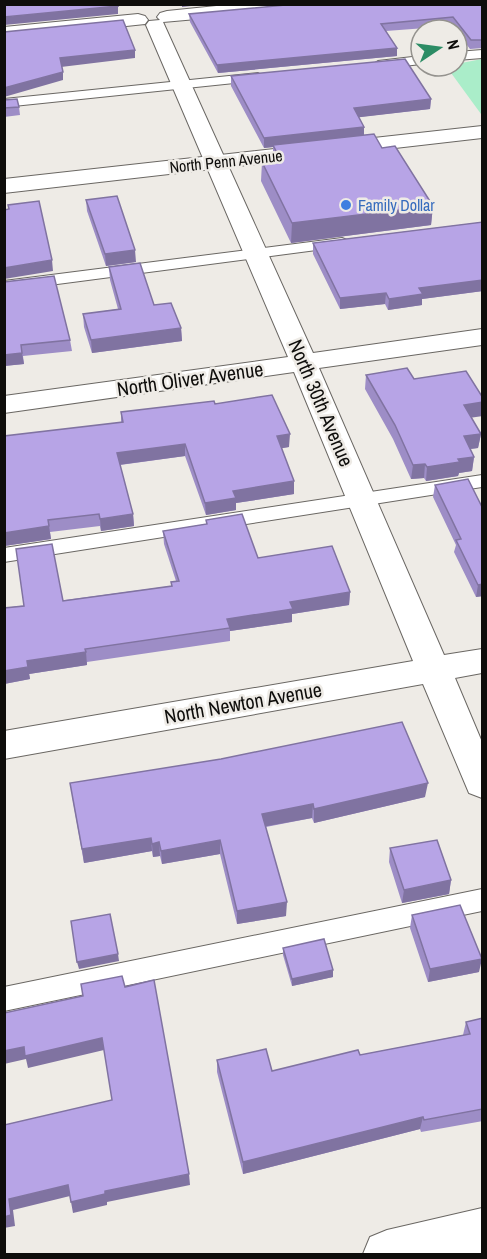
<svg xmlns="http://www.w3.org/2000/svg" width="487" height="1259" viewBox="0 0 487 1259" font-family="'Archivo Narrow',sans-serif">
  <style>
    .green { fill: #aaedc9 }
    .lines { fill: none; stroke-linecap: round; stroke-linejoin: round }
    .lane-casing { stroke: #6a6763; stroke-width: 2 }
    .street-casing { stroke: #6a6763; stroke-width: 2 }
    .secondary-casing { stroke: #6a6763; stroke-width: 2 }
    .lane { fill: #fff; fill-rule: evenodd }
    .street { fill: #fff; fill-rule: evenodd }
    .secondary { fill: #fff; fill-rule: evenodd }
    .wall { fill: #9d8dc6 }
    .shaded-wall { fill: #8073a1 }
    .building { fill: #b7a4e6; stroke: #8073a1; stroke-width: 1.5 }
    .shop-dot { fill: #3f7fe0; stroke: #eeebe6; stroke-width: 2 }
    .labels { text-anchor: middle; stroke-width: 5; stroke-linejoin: round; paint-order: stroke }
    .far-street-label { font-size: 16px; fill: #0e0d0b; stroke: #eeebe6 }
    .far-shop-label { font-size: 16px; fill: #366cbe; stroke: #eeebe6; text-anchor: start }
    .street-label { font-size: 20px; fill: #0e0d0b; stroke: #eeebe6 }
  </style>
  <rect width="100%" height="100%" fill="#eeebe6"/>
  <!-- green -->
  <path class="green" d="M482,59V113L481,114L446,66Z"/>
  <g class="lines">
    <defs>
      <path id="lane" d="M482,50V58L457,60V52Z
        M421,56V64L378,69L372,65L378,61Z
        M258,73L264,77L263,80L4,107V99Z
        M342,238L347,240L350,243L347,246L4,291V281Z
        M482,475V487L4,562V548Z
        M482,889V911L4,1011V987Z"/>
      <path id="street" d="M236,4H308L299,10L163,22L313,353L482,329V345L319,368L444,655L482,649V673L455,678L482,742V798L469,793L423,684L4,759V731L413,661L294,372L4,413V396L288,357L146,25L149,21L160,20L157,17L160,13L167,11Z
        M138,14L145,16L148,20L145,24L4,39V27Z
        M482,1208V1254H363L370,1237L387,1230Z"/>
      <path id="secondary" d="M482,126V138L4,193V179Z"/>
    </defs>
    <!-- lane casing -->
    <use href="#lane" class="lane-casing"/>
    <!-- street casing -->
    <use href="#street" class="street-casing"/>
    <!-- secondary casing -->
    <use href="#secondary" class="secondary-casing"/>
    <!-- lane -->
    <use href="#lane" class="lane"/>
    <!-- street -->
    <use href="#street" class="street"/>
    <!-- secondary -->
    <use href="#secondary" class="secondary"/>
  </g>
  <!-- wall -->
  <path class="wall" d="M483,4V48L470,49L457,32V30H455L452,26L386,31L397,48V56L218,73L190,22L189,14Z
    M231,76L431,99L430,109L359,117L364,135L382,148L433,206L431,225L291,243L261,181L262,162L273,160V147L264,148L231,86Z
    M4,100L19,107L20,115L4,117Z
    M86,200L136,262L106,266L87,211Z
    M483,222V291L422,299V305L388,310L385,304L340,309L313,254V243Z
    M109,267L181,328L182,341L92,353L84,327L83,314L118,309L110,280Z
    M4,282L70,340L72,351L23,356L24,364L4,366Z
    M366,375L414,379L471,417L481,434L478,448L470,449L474,457L472,471L459,473L458,476L426,481L424,478L411,479L393,439L365,389Z
    M215,404L289,447L282,448L294,494L236,503V510L206,515L185,456L120,465L133,514L134,526L101,531L100,526L50,532L51,539L4,546L121,422V412Z
    M435,485L483,509V596L476,597L454,552L456,545L433,497Z
    M206,520L258,558L350,592L349,605L292,614V622L230,631V641L87,662V665L29,674L30,679L4,684V608L171,586V582L176,581L164,544L163,531L206,524Z
    M72,796L425,797L314,823L312,818L266,827L286,916L237,924L220,854L162,864L160,856L153,857L152,851L84,863Z
    M390,848L451,880L449,894L402,903L389,862Z
    M412,915L479,972L428,982L410,928Z
    M283,948L333,970V977L292,986L283,955Z
    M483,1018V1121L421,1132L420,1129L243,1174L217,1072V1060L272,1071L360,1055L463,1035L466,1022Z"/>
  <!-- shaded-wall -->
  <path class="shaded-wall" d="M182,4H209L182,7Z
    M118,6V14L4,25V17Z
    M397,48V56L218,73L217,65Z
    M135,50V58L61,67L60,58Z
    M63,72V80L4,97V88Z
    M431,99L430,109L353,118L354,108Z
    M364,127V137L264,148V138Z
    M433,206L431,225L291,243L292,223Z
    M135,250L136,262L106,266L105,254Z
    M52,260L53,271L4,279V268Z
    M483,280V291L422,299V305L388,310L389,299L419,288Z
    M386,293L385,304L340,309V298Z
    M181,328L182,341L92,353L91,340Z
    M22,353L24,364L4,366V355Z
    M483,402V416L462,419L464,405Z
    M290,434L289,447L277,449V436Z
    M481,434L478,448L462,450L464,436Z
    M185,444V456L118,465L117,453Z
    M474,457L472,471L459,473L458,476L426,481L427,467L458,459Z
    M425,464L424,478L411,479L413,465Z
    M294,481V494L236,503V510L206,515L205,503L233,491Z
    M133,514L134,526L101,531L100,519Z
    M49,526L51,539L4,546V533Z
    M483,584V596L476,597L478,585Z
    M350,592L349,605L292,614V622L230,631L227,619L290,602Z
    M86,652L87,665L29,674L27,661Z
    M28,667L30,679L4,684V671Z
    M428,783L425,797L314,823V809Z
    M313,804L312,818L262,827V814Z
    M151,838L152,851L84,863L82,849Z
    M220,840V854L162,864L161,851Z
    M159,842L160,856L153,857L152,844Z
    M451,880L449,894L402,903L404,890Z
    M287,902L286,916L237,924V911Z
    M118,954L119,961L79,969L77,962Z
    M482,959L479,972L428,982L430,969Z
    M333,970V977L292,986V979Z
    M102,1038L104,1050L28,1068L26,1059L4,1064V1051L24,1047Z
    M423,1117L420,1129L243,1174V1162Z
    M189,1174L190,1185L107,1202V1205L73,1213L71,1202L105,1191Z
    M68,1185L70,1196L13,1210L15,1226L4,1228V1217L9,1199Z"/>
  <!-- building -->
  <path class="building" d="M4,4H117L118,6L4,17Z
    M296,4H483V40H471L453,17L381,24L397,48L217,65L189,14Z
    M123,20L135,50L60,58L63,72L4,88V32Z
    M405,59L431,99L354,108L364,127L264,138L231,76Z
    M17,99L19,107L4,108V100Z
    M374,134L382,148L395,146L433,206L292,223L262,162L280,159L273,145Z
    M117,196L135,250L105,254L86,200Z
    M39,201L52,260L4,268V210L9,209L8,205Z
    M483,222V280L419,288L423,294L389,299L386,293L340,298L313,243Z
    M140,263L154,305L171,303L181,328L91,340L83,314L121,309L109,267Z
    M54,276L70,340L21,345L22,353L4,355V282Z
    M407,368L414,379L466,371L483,398V402L464,405L481,434L464,436L474,457L458,459L460,462L427,467L425,464L413,465L395,425L366,375Z
    M272,395L290,434L277,436L294,481L233,491L236,498L205,503L185,444L117,453L133,514L100,519L99,514L48,520L49,526L4,533V436L123,422L121,412L214,401L215,404Z
    M468,479L483,509V584L478,585L456,540L461,539L435,485Z
    M242,514L258,558L332,546L350,592L290,602L293,609L227,619L230,628L85,649L86,652L27,661L28,667L4,671V608L24,606L16,549L52,544L63,601L172,586L171,582L179,581L163,531L207,524L206,520Z
    M402,722L428,783L314,809L313,804L262,814L287,902L237,911L220,840L161,851L159,842L152,844L151,838L82,849L70,783L221,759Z
    M437,840L451,880L404,890L390,848Z
    M460,905L482,959L430,969L412,915Z
    M110,914L118,954L77,962L71,921Z
    M324,939L333,970L292,979L283,948Z
    M122,976L125,987L154,980L189,1174L105,1191V1194L71,1202L68,1185L9,1199L11,1215L4,1217V1125L112,1100L102,1038L25,1056L24,1047L4,1051V1013L83,996L81,984Z
    M483,1018V1109L424,1120L423,1117L243,1162L217,1060L266,1049L272,1071L358,1050L360,1055L470,1034L466,1022Z"/>
  <!-- markers -->
  <circle class="shop-dot" cx="346" cy="205" r="6"/>
  <g class="labels">
    <!-- far-street labels -->
    <g class="far-street-label">
      <text transform="translate(226 161) rotate(-6)" y="6">North Penn Avenue</text>
    </g>
    <!-- far-shop labels -->
    <g class="far-shop-label">
      <text x="358" y="211">Family Dollar</text>
    </g>
    <!-- street labels -->
    <g class="street-label">
      <text transform="translate(190 379) rotate(-8)" y="7">North Oliver Avenue</text>
      <text transform="translate(321 403) rotate(67)" y="7">North 30th Avenue</text>
      <text transform="translate(243 703) rotate(-10)" y="7">North Newton Avenue</text>
    </g>
  </g>
  <!-- border -->
  <rect width="487" height="1259" fill="none" stroke="#0e0d0b" stroke-width="12"/>
  <!-- north arrow -->
  <g transform="translate(439 48) rotate(77)"><circle r="28" fill="#eeebe6" stroke="#94928e" stroke-width="1.5"/>
  <path d="M0-4.5L10 22L0 15L-10 22Z" fill="#2c8c65"/>
  <text y="-9" font-size="16" font-weight="bold" text-anchor="middle" fill="#0e0d0b">N</text>
  </g>
</svg>
